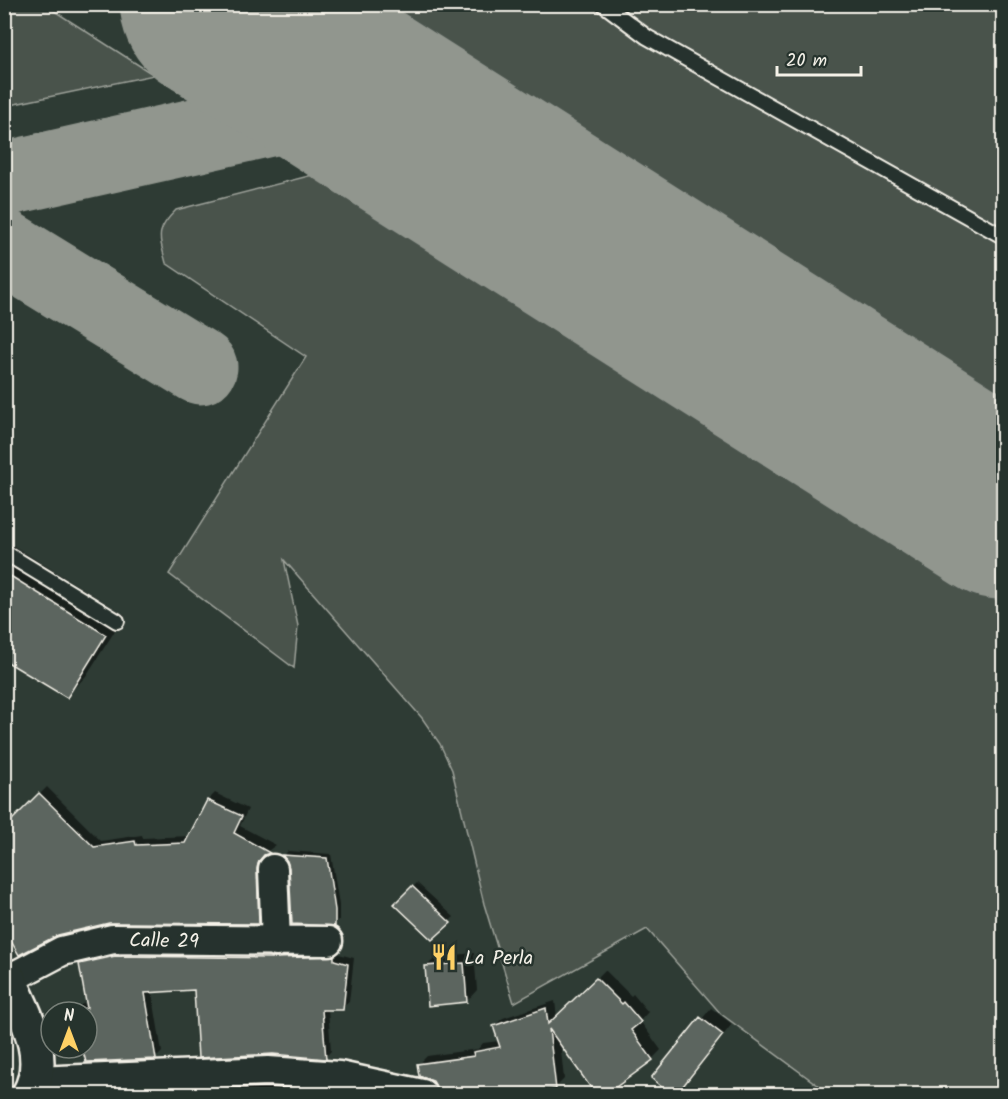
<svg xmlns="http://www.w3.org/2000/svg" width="1008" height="1099" viewBox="0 0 1008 1099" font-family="Kalam,sans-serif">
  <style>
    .green { fill: #48524c; stroke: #9ea29a; stroke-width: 1.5 }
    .shadow { fill: #0007 }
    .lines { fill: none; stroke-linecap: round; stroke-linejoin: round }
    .taxiway { stroke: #91968e; stroke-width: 75 }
    .runway { stroke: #91968e; stroke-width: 188 }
    .building { fill: #5c655e; stroke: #f4f1e8; stroke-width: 1.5 }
    .service-casing { stroke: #f4f1e8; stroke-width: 18 }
    .minor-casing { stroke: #f4f1e8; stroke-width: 33 }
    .primary-casing { stroke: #f4f1e8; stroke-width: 38 }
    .service { stroke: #26332d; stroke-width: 14 }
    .minor { stroke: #26332d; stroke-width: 28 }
    .primary { stroke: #26332d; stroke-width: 33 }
    .labels { text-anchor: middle; stroke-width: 5; stroke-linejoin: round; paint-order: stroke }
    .street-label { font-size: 20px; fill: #f4f1e8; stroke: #26332d }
    .poi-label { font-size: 20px; fill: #f4f1e8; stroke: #26332d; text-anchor: start }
  </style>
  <rect width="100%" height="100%" fill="#2e3b34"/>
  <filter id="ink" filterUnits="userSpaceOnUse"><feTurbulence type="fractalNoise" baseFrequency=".0167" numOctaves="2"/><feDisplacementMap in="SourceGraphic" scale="12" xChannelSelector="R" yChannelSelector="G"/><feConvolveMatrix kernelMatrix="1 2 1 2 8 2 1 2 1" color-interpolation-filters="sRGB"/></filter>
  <g filter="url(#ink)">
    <!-- green -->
    <path class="green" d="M5,4L45,5L154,75L5,106Z
      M359,5H1003V410Z
      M336,169L1003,586V1094H830L721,1014L647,929L514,1003L484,904L452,770L440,744L422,718L284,560L298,626L294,668L169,574L306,357L166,263C159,236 155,231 176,210Z"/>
    <!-- shadow -->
    <path class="shadow" d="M4,540L125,615L86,676L67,696L4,658Z
      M47,787L101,841L142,835L143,838L190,836L208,800L215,793L248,809L240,826L276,845L265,853L263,861L265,915L258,922L4,830Z
      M288,851L331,854L339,905V920L334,925L291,868L284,855Z
      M417,883L454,917L432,938L396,904Z
      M122,950L283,953L340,950L339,954L354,958L349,1002L342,1008H328L331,1051L325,1057L258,1054L196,989L152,991L162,1052L156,1058L84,1048H87V1012H76V1010L82,1004L87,1003L80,965L87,958Z
      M474,953L477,990L467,1001L426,967L436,957Z
      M605,970L631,996L633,994L648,1012L640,1021L661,1050L652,1059L602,1094L560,1041L564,1079L555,1088L468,1089V1094H440L439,1089L434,1080L418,1065L427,1056L478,1049L483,1043L499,1041L494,1026L503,1018L555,1001L557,1018Z
      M711,1008L732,1024L684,1085L653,1078Z
      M273,1083L313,1086V1094H201L209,1086Z
      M150,1086L155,1094H114L125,1087Z"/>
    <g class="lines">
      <!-- taxiway -->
      <path class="taxiway" d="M220,130C245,113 255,77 246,49C240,35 231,21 221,9
        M4,179L314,109C352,107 369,110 404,126
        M4,247L200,367"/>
      <!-- runway -->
      <path class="runway" d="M214,4L1004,506"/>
    </g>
    <!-- building -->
    <path class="building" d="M4,572L106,635L67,698L4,660Z
      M39,793L94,847L135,841L136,845L185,843L207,800L242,816L234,833L270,853L264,855L259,861L257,869L259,924L109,923L58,935L19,955L4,929V828Z
      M282,855L327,858L335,910V926L292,924L289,868L287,861Z
      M412,886L451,923L432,940L394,904Z
      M115,956L276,958L334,956V960L348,964L343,1010H322L326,1059L273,1054L198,1058L194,990L145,993L156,1059L86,1062L82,1048H87V1012H75L74,1010L87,1008L79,964Z
      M464,963L467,1002L428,1006L425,966Z
      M596,978L622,1004L624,1002L641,1022L631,1030L653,1060L605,1095H596L549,1029L556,1089L518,1094L437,1088L433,1081L419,1076L417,1064L474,1056L473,1052L500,1047L493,1026L546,1008L548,1024Z
      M700,1017L723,1035L676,1095H671L651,1078Z"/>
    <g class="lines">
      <defs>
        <path id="service" d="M603,4L647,37L1004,237
          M4,552L117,621"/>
        <path id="minor" d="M273,869L276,942
          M9,979L62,951L113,939L328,941
          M36,1081L268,1071L339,1076L422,1094"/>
        <path id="primary" d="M4,975L9,979C25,1016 50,1056 29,1094"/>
      </defs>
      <!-- service casing -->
      <use href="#service" class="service-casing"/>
      <!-- minor casing -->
      <use href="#minor" class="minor-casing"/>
      <!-- primary casing -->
      <use href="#primary" class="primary-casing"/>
      <!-- service -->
      <use href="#service" class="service"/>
      <!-- minor -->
      <use href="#minor" class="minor"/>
      <!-- primary -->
      <use href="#primary" class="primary"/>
    </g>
  </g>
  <!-- icons -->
  <defs>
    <symbol id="restaurant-bare" viewBox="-9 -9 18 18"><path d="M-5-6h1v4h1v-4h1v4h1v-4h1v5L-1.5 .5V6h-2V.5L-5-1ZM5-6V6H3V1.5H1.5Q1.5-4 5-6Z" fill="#ffd166" stroke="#26332d" stroke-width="2.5" paint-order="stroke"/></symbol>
  </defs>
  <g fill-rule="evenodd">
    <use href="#restaurant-bare" x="425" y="938" width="38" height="38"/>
  </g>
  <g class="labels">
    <!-- street labels -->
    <g class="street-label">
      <text transform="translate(164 940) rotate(1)" y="7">Calle 29</text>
    </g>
    <!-- poi labels -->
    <g class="poi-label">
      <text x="464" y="964">La Perla</text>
    </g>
  </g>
  <!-- margin -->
  <rect width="1008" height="1099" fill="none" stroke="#26332d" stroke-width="24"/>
  <rect x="12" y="12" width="984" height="1075" fill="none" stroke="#f4f1e8" stroke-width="2" filter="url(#ink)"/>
  <!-- north arrow -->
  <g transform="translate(69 1030)"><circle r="28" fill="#26332d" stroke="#787f78" stroke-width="1.5"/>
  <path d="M0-4.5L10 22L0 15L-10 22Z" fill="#ffd166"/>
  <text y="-9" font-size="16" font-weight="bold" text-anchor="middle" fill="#f4f1e8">N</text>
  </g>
  <!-- scale -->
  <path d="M777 66v9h84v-9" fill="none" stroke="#f4f1e8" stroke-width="3"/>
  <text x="786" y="66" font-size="18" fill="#f4f1e8" stroke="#26332d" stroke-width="4.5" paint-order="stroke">20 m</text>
</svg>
